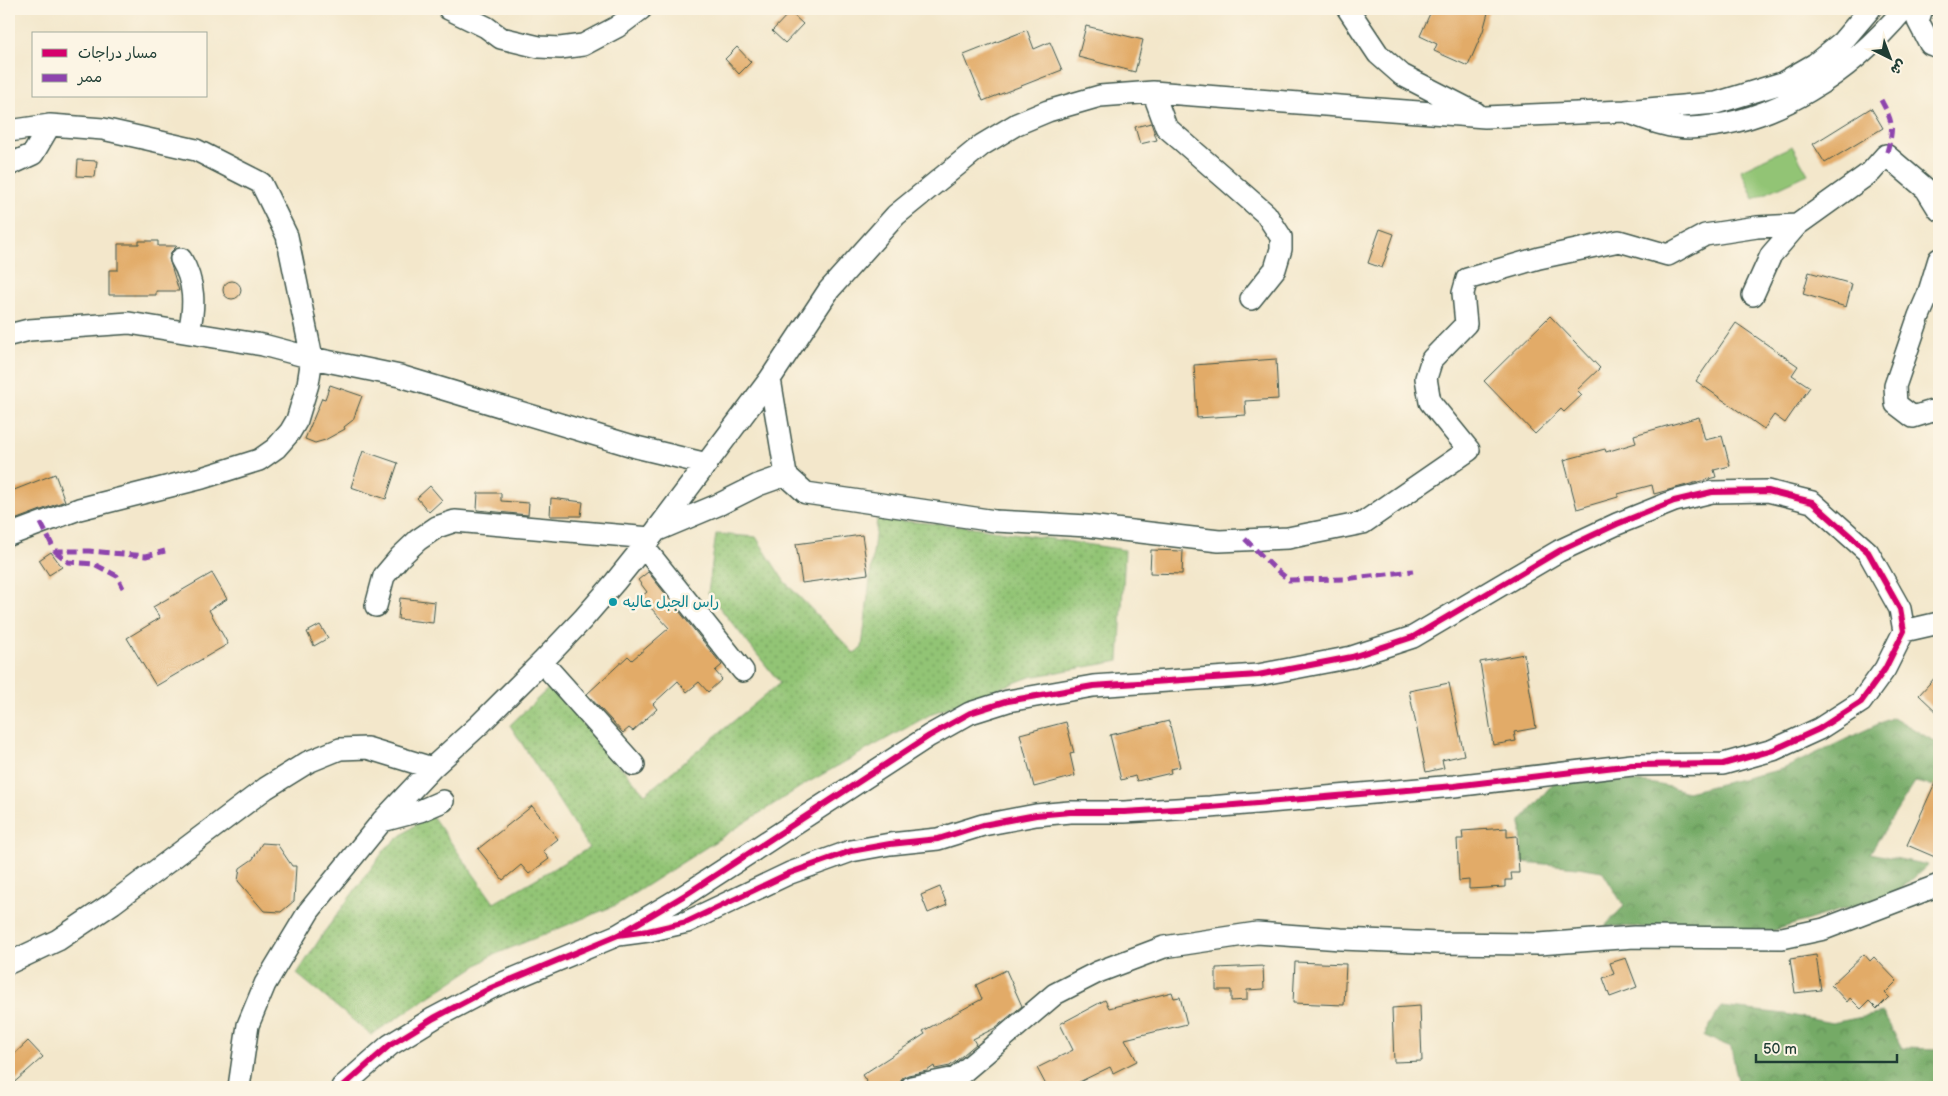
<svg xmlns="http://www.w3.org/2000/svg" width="1948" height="1096" viewBox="0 0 1948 1096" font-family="'Balsamiq Sans','Playpen Sans Arabic',sans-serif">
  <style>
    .grass { fill: url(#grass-dots); stroke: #588054 }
    .forest { fill: url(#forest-crowns); stroke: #4a744d }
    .pitch { fill: #92c475; stroke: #588054 }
    .building { fill: #e2ab68 }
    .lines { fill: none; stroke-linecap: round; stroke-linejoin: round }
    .minor-casing { stroke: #3f564b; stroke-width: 24 }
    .minor { stroke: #fff; stroke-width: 21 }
    .quiet { stroke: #8e44ad; stroke-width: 5; stroke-dasharray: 10 5; stroke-linecap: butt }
    .cycleway-casing { stroke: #fcf5e5; stroke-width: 9 }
    .cycleway { stroke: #d6006c; stroke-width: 6 }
    .culture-dot { fill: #0f9aa8; stroke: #fcf5e5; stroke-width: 2 }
    .labels { text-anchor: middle; stroke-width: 5; stroke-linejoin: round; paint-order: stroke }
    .culture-label { font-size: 15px; fill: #0d838f; stroke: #fcf5e5; text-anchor: start }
  </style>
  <defs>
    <pattern id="grass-dots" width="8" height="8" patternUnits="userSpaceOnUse" patternTransform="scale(1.25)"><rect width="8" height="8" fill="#92c475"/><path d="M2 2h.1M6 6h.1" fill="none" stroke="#77a061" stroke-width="1.8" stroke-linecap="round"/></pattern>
    <pattern id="forest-crowns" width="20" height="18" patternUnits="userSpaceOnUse" patternTransform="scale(1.25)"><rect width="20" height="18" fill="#75aa66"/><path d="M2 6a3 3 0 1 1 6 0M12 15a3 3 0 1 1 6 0" fill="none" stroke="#5f8c55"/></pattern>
  </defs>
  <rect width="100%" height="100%" fill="#fcf5e5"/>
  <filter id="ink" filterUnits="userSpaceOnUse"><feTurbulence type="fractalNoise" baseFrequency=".02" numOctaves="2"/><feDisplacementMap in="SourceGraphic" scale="10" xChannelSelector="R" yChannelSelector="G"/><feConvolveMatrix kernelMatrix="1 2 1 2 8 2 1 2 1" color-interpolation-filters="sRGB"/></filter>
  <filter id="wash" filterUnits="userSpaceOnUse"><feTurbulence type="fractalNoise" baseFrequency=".0096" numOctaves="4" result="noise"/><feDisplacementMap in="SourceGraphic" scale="20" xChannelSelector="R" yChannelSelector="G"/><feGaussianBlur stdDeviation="1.12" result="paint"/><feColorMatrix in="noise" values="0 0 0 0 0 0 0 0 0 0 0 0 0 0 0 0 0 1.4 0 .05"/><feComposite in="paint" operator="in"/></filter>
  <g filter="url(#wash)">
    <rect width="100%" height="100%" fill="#f3e7cb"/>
    <!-- grass -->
    <path class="grass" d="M877,519L966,526L1125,550L1119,661L1030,677L933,713L805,784L616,905L491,956L371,1035L297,974L325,931L386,848L430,813L494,903L589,848L510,725L550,687L645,794L780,683L708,593L716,534L756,537L784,581L854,653L862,648Z"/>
    <!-- forest -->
    <path class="forest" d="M1893,717L1939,744V787L1915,782L1870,853L1928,865L1897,893L1772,931L1605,926L1624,906L1602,871L1578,867L1522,862L1521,821L1554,782C1600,781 1643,777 1687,792L1783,769Z
      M1721,1007L1785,1014L1832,1023L1883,1013L1902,1048L1939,1049V1087H1739L1731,1047L1704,1036Z"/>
    <!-- pitch -->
    <path class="pitch" d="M1792,146L1808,174L1754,199L1741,170Z"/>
    <g id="blocks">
      <!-- building -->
      <path class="building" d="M1432,9H1489L1483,31L1468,66L1434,51L1437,44L1420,36Z
        M790,12L803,24L785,43L772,31Z
        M1086,26L1143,40L1135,72L1078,57Z
        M1027,30L1034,49L1050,42L1062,70L983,101L964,55Z
        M737,47L751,62L739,74L725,59Z
        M1871,108L1883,128L1825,163L1813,144Z
        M1151,123L1157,140L1140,144L1135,127Z
        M78,160L97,161L95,177L77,176Z
        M1380,229L1394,234L1382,268L1368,263Z
        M139,241H158V246H177L171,252L169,259L179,291H156V295H109V270H118V244H139Z
        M1809,272L1852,284L1846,307L1803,294Z
        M223 290a9 9 0 1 1 18 0a9 9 0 1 1-18 0Z
        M1550,316L1600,368L1577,390L1582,395L1564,412L1561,409L1535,434L1484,381Z
        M1736,323L1798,366L1792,375L1810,387L1785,423L1774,415L1764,429L1696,381Z
        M1276,359L1278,399L1245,401L1246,415L1197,418L1194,365Z
        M330,385L362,396L353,420L344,427L345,429L325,440L315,443L305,439L322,398L325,399Z
        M1699,417L1705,440L1722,436L1730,466L1714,470L1716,477L1654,494L1652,485L1618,494V497L1577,509L1564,460L1605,449L1606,452L1636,443L1634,435Z
        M363,451L398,463L386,499L351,487Z
        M55,474L65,501L9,522V492Z
        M430,486L442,500L429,512L417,498Z
        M478,493H501V501L529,503L528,515L477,510Z
        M551,498L583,502L581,516H550Z
        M862,535L868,574L802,583L796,544Z
        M1151,550L1183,551L1182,574L1150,573Z
        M51,552L62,567L49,575L39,560Z
        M648,572L722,665L715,671L722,679L708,692L699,682L687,692L678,681L653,704L657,709L633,731L629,728L623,733L587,694L628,656L632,660L669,628L641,597L647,592L638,580Z
        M212,573L227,599L209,610L228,644L156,686L127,638L160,618L153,607Z
        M400,598L435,602L433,623L398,619Z
        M320,625L328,638L314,646L307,632Z
        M1524,654L1536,728L1514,732L1516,741L1493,745L1480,662Z
        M1939,673V714L1919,695Z
        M1449,683L1464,755L1442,760L1444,768L1426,772L1409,691Z
        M1169,721L1180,767L1170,769L1171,773L1137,781L1135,776L1121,780L1110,735Z
        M1066,722L1074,753L1070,754L1075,776L1034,787L1020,734Z
        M1939,774V847L1935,857L1907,845Z
        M532,806L558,839L543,851L549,859L529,874L521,865L503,880L478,849Z
        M1507,828V837L1517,836L1519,873H1511L1512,880H1505V887L1469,889V880L1459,881L1457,839H1463L1462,831Z
        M262,843L277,844L292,866H296L294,901L281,912L264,911L238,881L240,868L253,859Z
        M940,887L947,905L928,913L921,895Z
        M1864,954L1870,961L1874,957L1897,981L1885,993L1889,997L1877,1009L1869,1001L1861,1009L1850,998L1847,1002L1831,985Z
        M1816,955L1821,990L1795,993L1790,959Z
        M1626,958L1637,987L1610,997L1603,978L1614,974L1610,963Z
        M1295,962L1346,964L1344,1005L1293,1003Z
        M1263,966L1264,989L1247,990V1000L1231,1001V990H1216V968Z
        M1006,970L1022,1006L995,1028L973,1039L976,1044L950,1066L935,1069L934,1066L927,1071L908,1075L902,1078L899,1087H870L862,1075L925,1034L923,1031L982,999L976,985Z
        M1172,992L1174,998L1180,997L1187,1024L1125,1039L1137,1061L1113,1073L1110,1067L1069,1087H1047L1037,1068L1073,1050L1060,1024L1105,1000L1109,1008Z
        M1420,1006L1422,1061L1394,1062L1392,1008Z
        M28,1041L43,1057L9,1087V1059Z"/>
    </g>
  </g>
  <g filter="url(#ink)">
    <use href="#blocks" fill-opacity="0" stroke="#3f564b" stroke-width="1"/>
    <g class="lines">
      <defs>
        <path id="minor" d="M449,9L486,27L501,38L539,47L560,48L583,45L617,27L641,9
          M1348,9L1378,54L1402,75L1476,113
          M1922,9L1918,21L1930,44L1939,47
          M1153,92L1166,127L1266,214L1281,237V249L1275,269L1251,299
          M1630,113C1649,120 1668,128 1689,128C1775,125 1851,72 1904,9
          M9,131L50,125
          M9,165L33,154L50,125L103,129L196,150L261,183L287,236L312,358L308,384L297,420L290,432L276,448L259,460L202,478L79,509L9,535
          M181,259C195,282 195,306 189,332
          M1939,259L1928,295L1919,316L1895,386L1896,404L1913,417L1939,409
          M1753,295L1771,255L1797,225L1871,172L1886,155L1926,189L1939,210
          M9,335L29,330L129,323L263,345L312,358L400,376L636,447L707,464
          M770,379L786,475L806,493L995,521L1088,526L1219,541L1288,538L1363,523L1469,450L1430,402L1426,378L1432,359L1466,324L1463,293L1467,279L1539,258L1619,241L1668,255L1705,235L1757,227L1797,225
          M658,530L720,504L758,485L786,475
          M643,546L743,671
          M376,606L384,576L400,557L418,540L437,527L455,521L650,538
          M1904,631L1939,623
          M542,662L634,765
          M382,821L420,811L443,801
          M9,963L58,940L113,903L266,788L308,762L340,749L367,748L432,768
          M239,1087L248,1025L265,984L309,911L382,821L432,768L479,725L542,662L583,619L615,582L656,531L770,379L829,290L896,215L982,145L1017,124L1048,111L1100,96L1153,92L1485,117L1625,111L1716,103L1782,83L1815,64L1842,42L1870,9
          M342,1087L390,1045L434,1018L491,988L618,935L685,895L929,736L970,713L1008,701L1093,686L1258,675L1352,657L1413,637L1559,551L1617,524L1674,501L1712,492L1768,491L1812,502L1868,552L1900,609L1904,631L1885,669L1861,702L1819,729L1773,750L1723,764L1632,765L1454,786L1210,807L1124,812H1070L1036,815L983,825L938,839L890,844L851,851L790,873L687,922L648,931L618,935
          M911,1087L956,1078L1055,994L1098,972L1164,947L1257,933L1341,939L1439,943L1539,944L1634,937L1782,938L1824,929L1939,885"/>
      </defs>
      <!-- minor casing -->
      <use href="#minor" class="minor-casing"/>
      <!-- minor -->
      <use href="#minor" class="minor"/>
      <!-- quiet -->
      <path class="quiet" d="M1881,100C1894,124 1894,128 1886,155
        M41,523L55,551H89L146,556L165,551
        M1245,539L1273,567L1289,580L1345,579L1413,571
        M55,551L68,562L94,564L117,576L123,588"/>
      <defs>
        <path id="cycleway" d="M342,1087L390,1045L434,1018L491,988L618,935L685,895L929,736L970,713L1008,701L1093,686L1258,675L1352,657L1413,637L1559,551L1617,524L1674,501L1712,492L1768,491L1812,502L1868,552L1900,609L1904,631L1885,669L1861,702L1819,729L1773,750L1723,764L1632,765L1454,786L1210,807L1124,812H1070L1036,815L983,825L938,839L890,844L851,851L790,873L687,922L648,931L618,935"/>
      </defs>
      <!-- cycleway casing -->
      <use href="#cycleway" class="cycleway-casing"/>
      <!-- cycleway -->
      <use href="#cycleway" class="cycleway"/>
    </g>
  </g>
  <!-- markers -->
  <circle class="culture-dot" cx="613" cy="602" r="5"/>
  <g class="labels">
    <!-- culture labels -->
    <g class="culture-label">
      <text x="623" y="607">راس الجبل عاليه</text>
    </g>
  </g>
  <!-- margin -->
  <rect width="1948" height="1096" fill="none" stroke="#fcf5e5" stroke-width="30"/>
  <!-- legend -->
  <rect x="32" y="32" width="175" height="65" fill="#fcf5e5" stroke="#a4ab9e"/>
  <rect x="42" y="49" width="25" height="8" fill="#d6006c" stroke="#a4ab9e"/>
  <text x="78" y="58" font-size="15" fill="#1f3d34">مسار دراجات</text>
  <rect x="42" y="74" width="25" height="8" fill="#8e44ad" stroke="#a4ab9e"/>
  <text x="78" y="82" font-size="15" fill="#1f3d34">ممر</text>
  <!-- north arrow -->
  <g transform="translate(1890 58) rotate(138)" stroke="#fcf5e5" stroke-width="4" paint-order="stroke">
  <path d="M0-4L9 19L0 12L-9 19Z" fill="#1f3d34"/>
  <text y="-8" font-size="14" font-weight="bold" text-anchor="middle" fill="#1f3d34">ش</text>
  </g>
  <!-- scale -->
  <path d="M1756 1054v8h141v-8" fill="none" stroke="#1f3d34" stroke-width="2.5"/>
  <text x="1763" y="1054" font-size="15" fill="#1f3d34" stroke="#fcf5e5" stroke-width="4" paint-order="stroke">50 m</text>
</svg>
